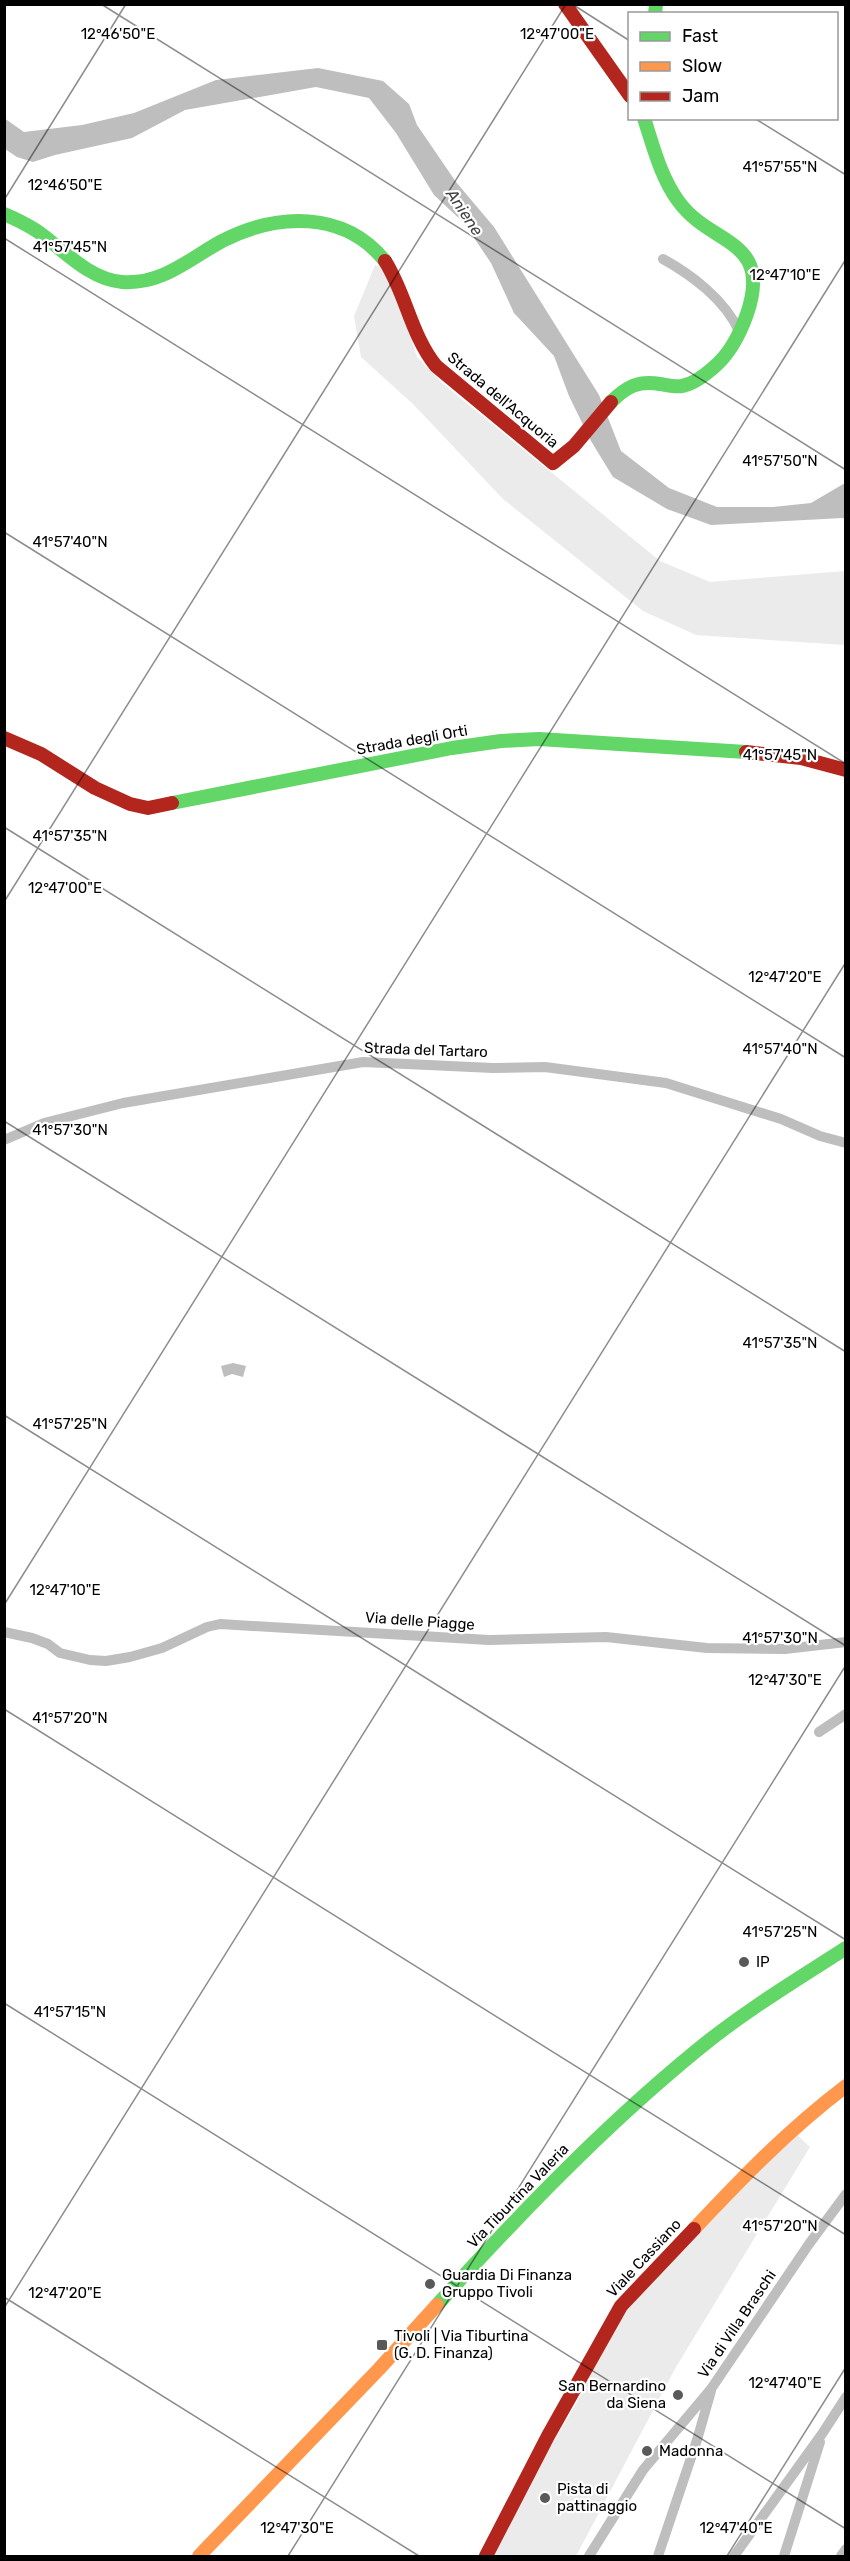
<svg xmlns="http://www.w3.org/2000/svg" width="850" height="2561" viewBox="0 0 850 2561" font-family="Rubik,sans-serif">
  <style>
    .green { fill: #ebebeb }
    .water { fill: #bebebe }
    .lines { fill: none; stroke-linecap: round; stroke-linejoin: round }
    .street { stroke: #bebebe; stroke-width: 10 }
    .fast { stroke: #63d668; stroke-width: 14 }
    .slow { stroke: #ff974d; stroke-width: 14 }
    .jam { stroke: #b3261e; stroke-width: 14 }
    .ticks { fill: none; stroke: #000; stroke-width: 1.5; stroke-opacity: 0.45 }
    .poi-dot { fill: #595959; stroke: #fff; stroke-width: 2 }
    .labels { text-anchor: middle; stroke-width: 4.5; stroke-linejoin: round; paint-order: stroke }
    .street-label { font-size: 15px; fill: #000; stroke: #fff }
    .poi-label { font-size: 15px; fill: #000; stroke: #fff; text-anchor: start }
    .water-label { font-size: 16px; font-style: italic; fill: #434343; stroke: #fff }
    .ticks-label { font-size: 15px; text-anchor: middle; fill: #000; stroke: #fff; stroke-width: 4.5; stroke-linejoin: round; paint-order: stroke }
  </style>
  <rect width="100%" height="100%" fill="#fff"/>
  <!-- green -->
  <path class="green" d="M375,265L388,269L417,357L442,383L660,561L710,582L845,571V645L696,635L643,611L503,499L413,404L361,357L354,316Z
    M795,2133L810,2147L676,2367L576,2556H492L536,2472L578,2400L620,2316Z"/>
  <!-- water -->
  <path class="water" d="M318,68L383,81L409,104L417,125L456,182L494,227L599,395L621,451L669,488L717,507H773L811,503L845,483V520L843,518L711,525L667,509L613,477L591,441L569,396L554,356L514,313L491,263L464,223L434,195L396,133L369,98L316,87L185,110L132,138L55,155L33,162L17,157L5,149L4,118L24,132L82,125L134,113L216,80Z
    M233,1363L246,1366L243,1377L232,1374L224,1377L221,1366Z"/>
  <g class="lines">
    <!-- street -->
    <path class="street" d="M663,259C692,275 725,300 739,331
      M4,1140L44,1123L123,1103L363,1062L493,1068L545,1067L666,1083L781,1119L820,1136L846,1143
      M4,1632L32,1638L48,1644L60,1653L90,1660L106,1661L130,1657L162,1648L207,1627L220,1624L489,1640L606,1637L707,1648L785,1649L846,1642
      M819,1732L846,1714
      M589,2556L643,2470L711,2389L809,2244L846,2194
      M658,2556L697,2440L711,2391
      M734,2556L822,2434L846,2397
      M784,2556L820,2442
      M841,2556L846,2549"/>
    <!-- fast -->
    <path class="fast" d="M655,14L656,4
      M4,214C16,219 26,224 37,231C63,249 88,279 122,282C162,285 189,259 222,241C277,213 344,210 385,261
      M611,402C626,387 638,380 660,384C667,385 675,387 682,386C694,384 705,375 713,368C730,354 740,334 747,314C773,238 711,246 679,202C661,178 653,146 644,118
      M172,803L452,748L501,741L539,739L746,752
      M437,2305C518,2216 602,2128 696,2051C743,2012 795,1981 846,1948"/>
    <!-- slow -->
    <path class="slow" d="M694,2229C744,2176 788,2130 846,2086
      M199,2556L379,2369L437,2305"/>
    <!-- jam -->
    <path class="jam" d="M565,4L630,96
      M385,261C406,294 411,335 436,366L553,463L574,446L611,402
      M4,738L41,754L95,788L130,804L148,808L172,803
      M746,752L801,758L846,770
      M486,2556L548,2436L621,2306L694,2229"/>
  </g>
  <!-- ticks -->
  <path class="ticks" d="M101,4L846,470M572,4L630,41M754,118L846,175M4,200L126,4M4,238L846,764M4,532L846,1058M4,827L846,1352M4,902L566,4M4,1121L846,1646M4,1415L846,1940M4,1605L846,259M4,1709L846,2235M4,2003L846,2529M4,2297L419,2556M4,2308L846,962M288,2556L846,1665M727,2556L846,2367"/>
  <!-- markers -->
  <g class="poi-dot">
    <circle cx="744" cy="1962" r="6"/>
    <circle cx="430" cy="2284" r="6"/>
    <rect x="376" y="2339" width="12" height="12" rx="3"/>
    <circle cx="678" cy="2395" r="6"/>
    <circle cx="647" cy="2451" r="6"/>
    <circle cx="545" cy="2498" r="6"/>
  </g>
  <g class="labels">
    <!-- street labels -->
    <g class="street-label">
      <text transform="translate(503 400) rotate(40)" y="5">Strada dell'Acquoria</text>
      <text transform="translate(412 740) rotate(-10)" y="5">Strada degli Orti</text>
      <text transform="translate(426 1050) rotate(2)" y="5">Strada del Tartaro</text>
      <text transform="translate(420 1621) rotate(4)" y="5">Via delle Piagge</text>
      <text transform="translate(518 2196) rotate(-46)" y="5">Via Tiburtina Valeria</text>
      <text transform="translate(644 2258) rotate(-47)" y="5">Viale Cassiano</text>
      <text transform="translate(737 2324) rotate(-56)" y="5">Via di Villa Braschi</text>
    </g>
    <!-- poi labels -->
    <g class="poi-label">
      <text x="756" y="1967">IP</text>
      <text x="442" y="2280">Guardia Di Finanza<tspan x="442" dy="17">Gruppo Tivoli</tspan></text>
      <text x="394" y="2341">Tivoli | Via Tiburtina<tspan x="394" dy="17">(G. D. Finanza)</tspan></text>
      <text x="666" y="2391" text-anchor="end">San Bernardino<tspan x="666" dy="17">da Siena</tspan></text>
      <text x="659" y="2456">Madonna</text>
      <text x="557" y="2494">Pista di<tspan x="557" dy="17">pattinaggio</tspan></text>
    </g>
    <!-- water labels -->
    <g class="water-label">
      <text transform="translate(465 212) rotate(56)" y="6">Aniene</text>
    </g>
  </g>
  <g class="ticks-label">
    <text x="118" y="39">12°46'50"E</text>
    <text x="557" y="39">12°47'00"E</text>
    <text x="780" y="172">41°57'55"N</text>
    <text x="65" y="190">12°46'50"E</text>
    <text x="70" y="252">41°57'45"N</text>
    <text x="785" y="280">12°47'10"E</text>
    <text x="780" y="466">41°57'50"N</text>
    <text x="70" y="547">41°57'40"N</text>
    <text x="780" y="760">41°57'45"N</text>
    <text x="70" y="841">41°57'35"N</text>
    <text x="65" y="893">12°47'00"E</text>
    <text x="785" y="982">12°47'20"E</text>
    <text x="780" y="1054">41°57'40"N</text>
    <text x="70" y="1135">41°57'30"N</text>
    <text x="780" y="1348">41°57'35"N</text>
    <text x="70" y="1429">41°57'25"N</text>
    <text x="65" y="1595">12°47'10"E</text>
    <text x="780" y="1643">41°57'30"N</text>
    <text x="785" y="1685">12°47'30"E</text>
    <text x="70" y="1723">41°57'20"N</text>
    <text x="780" y="1937">41°57'25"N</text>
    <text x="70" y="2017">41°57'15"N</text>
    <text x="780" y="2231">41°57'20"N</text>
    <text x="65" y="2298">12°47'20"E</text>
    <text x="785" y="2388">12°47'40"E</text>
    <text x="297" y="2533">12°47'30"E</text>
    <text x="736" y="2533">12°47'40"E</text>
  </g>
  <!-- border -->
  <rect width="850" height="2561" fill="none" stroke="#000000" stroke-width="12"/>
  <!-- legend -->
  <rect x="628" y="12" width="210" height="108" fill="#ffffff" stroke="#999999" stroke-width="1.5"/>
  <rect x="640" y="32" width="30" height="9" fill="#63d668" stroke="#999999" stroke-width="1.5"/>
  <text x="682" y="42" font-size="18" fill="#000000">Fast</text>
  <rect x="640" y="62" width="30" height="9" fill="#ff974d" stroke="#999999" stroke-width="1.5"/>
  <text x="682" y="72" font-size="18" fill="#000000">Slow</text>
  <rect x="640" y="92" width="30" height="9" fill="#b3261e" stroke="#999999" stroke-width="1.5"/>
  <text x="682" y="102" font-size="18" fill="#000000">Jam</text>
</svg>
